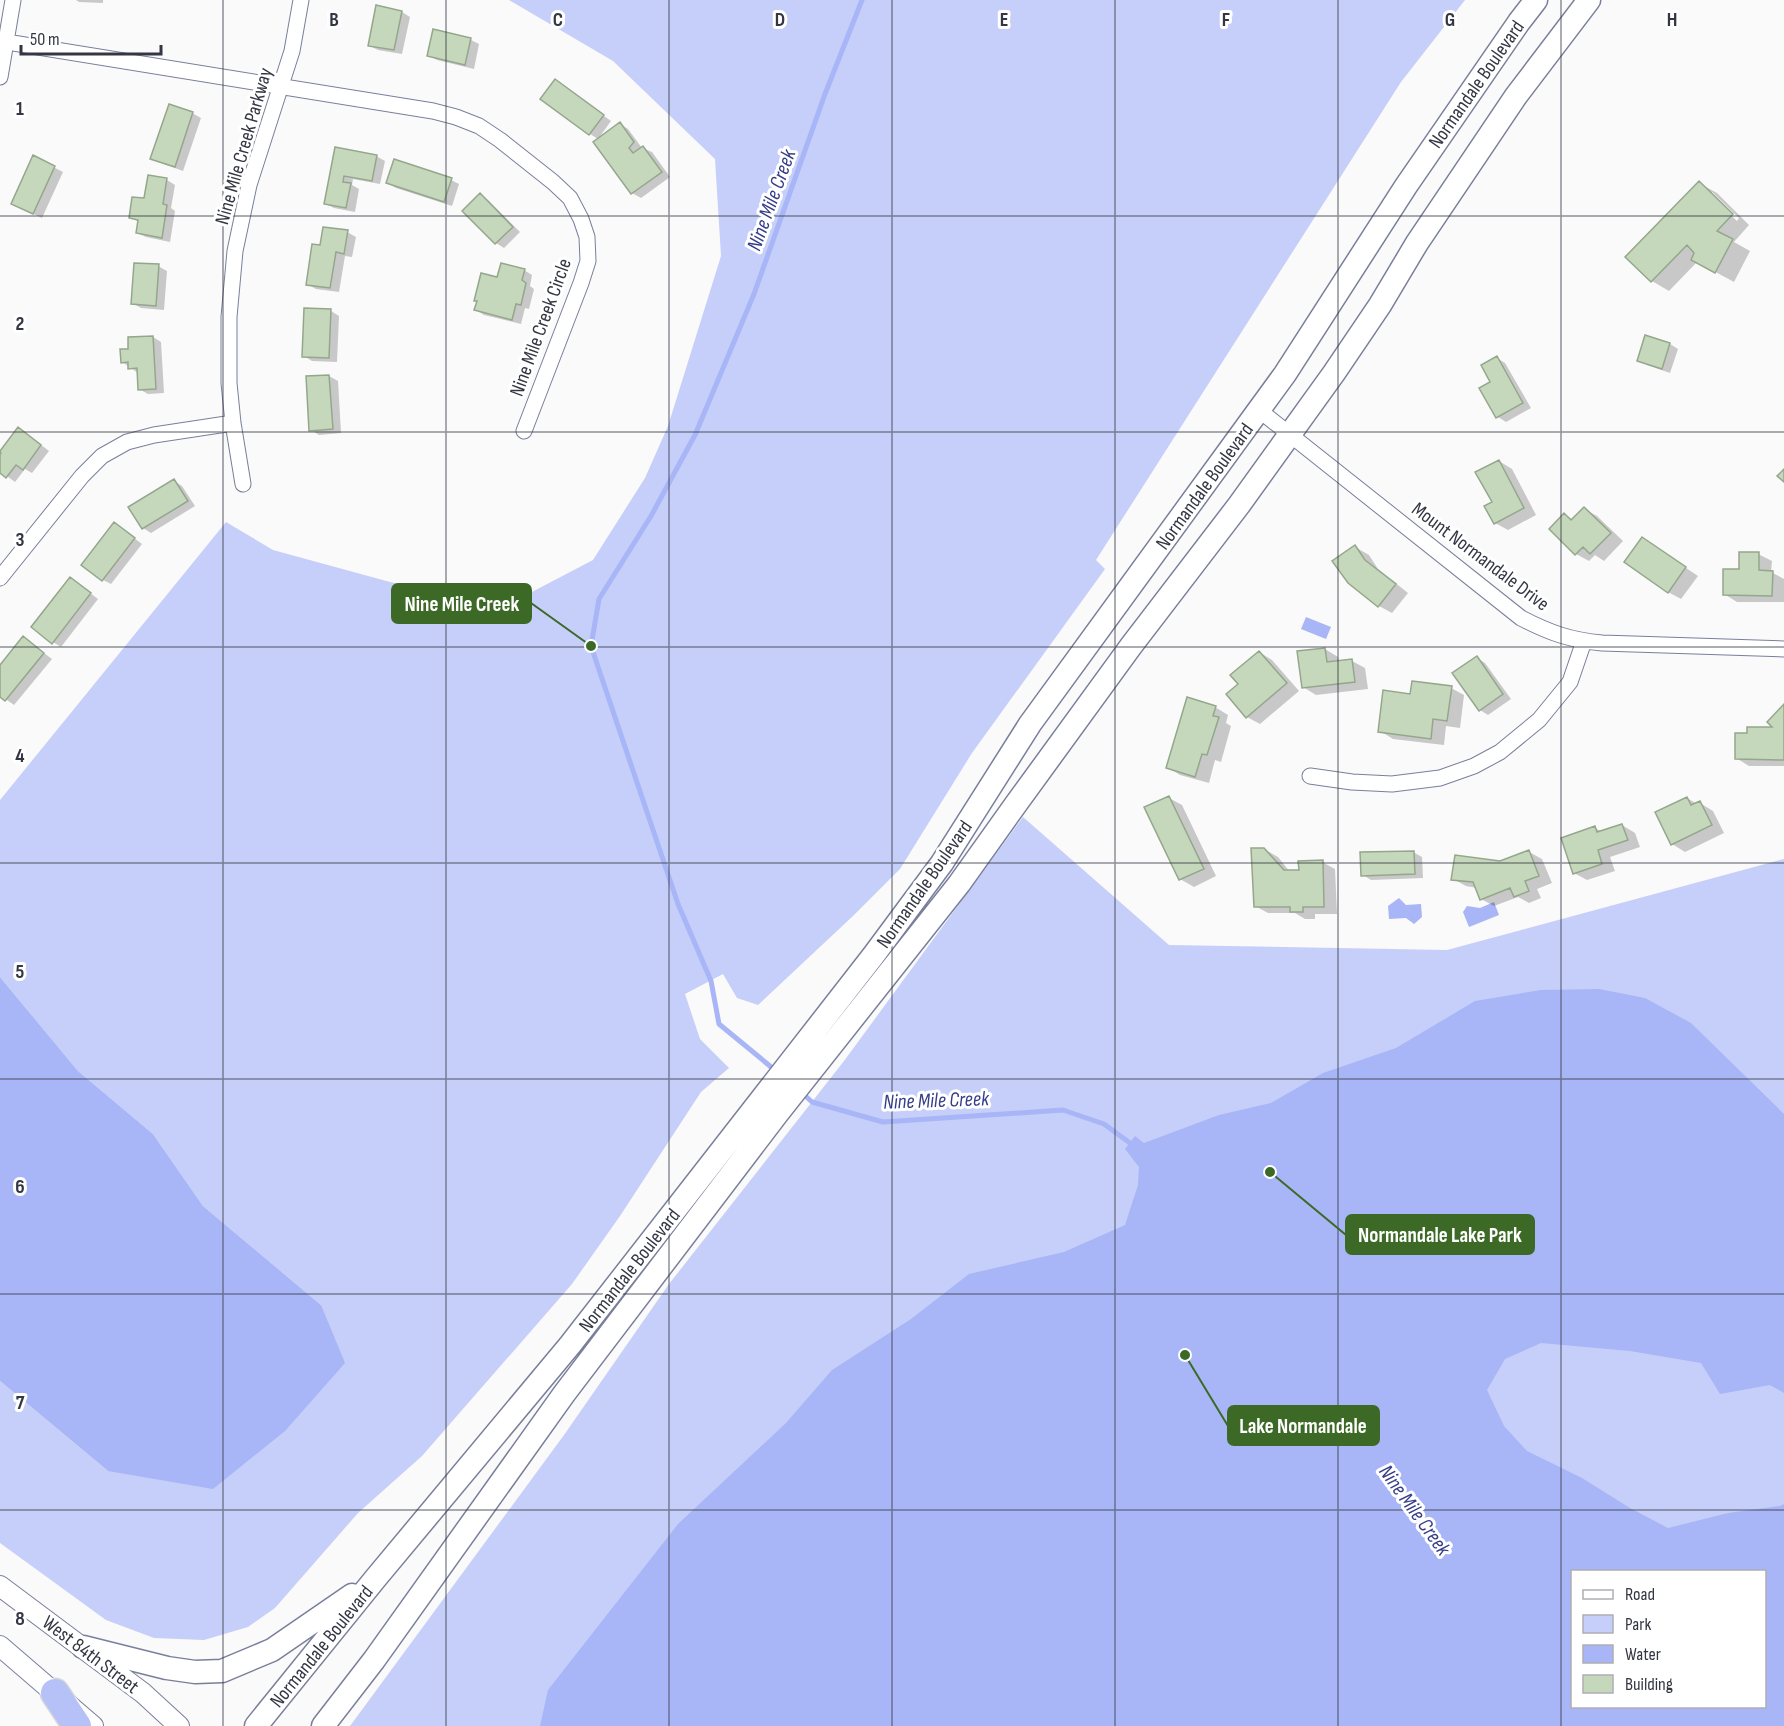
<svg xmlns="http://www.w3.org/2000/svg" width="1784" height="1726" viewBox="0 0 1784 1726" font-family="'Sofia Sans Condensed',sans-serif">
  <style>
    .green { fill: #c6cff9; fill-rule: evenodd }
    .water { fill: #a8b5f6; fill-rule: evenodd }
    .shadow { fill: #0003; fill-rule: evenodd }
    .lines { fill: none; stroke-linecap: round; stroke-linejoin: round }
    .stream { stroke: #a8b5f6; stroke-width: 5 }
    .building { fill: #c5d8bc; stroke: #94a78c; stroke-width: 1.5 }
    .minor-casing { stroke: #797f9b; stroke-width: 17 }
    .tertiary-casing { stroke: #797f9b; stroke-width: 22 }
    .secondary-casing { stroke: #797f9b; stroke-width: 25 }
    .motorway-casing { stroke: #d6d7d9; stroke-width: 31 }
    .minor { stroke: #fff; stroke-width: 15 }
    .tertiary { stroke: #fff; stroke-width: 20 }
    .secondary { stroke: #fff; stroke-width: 22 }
    .motorway { stroke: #b5c1f7; stroke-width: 28 }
    .grid { fill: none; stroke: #343743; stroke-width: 1.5; stroke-opacity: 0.55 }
    .labels { text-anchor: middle; stroke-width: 6; stroke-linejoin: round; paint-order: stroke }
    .street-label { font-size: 20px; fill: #343743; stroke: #fff }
    .water-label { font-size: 21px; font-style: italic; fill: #373e89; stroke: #fff }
    .grid-label { font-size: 20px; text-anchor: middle; font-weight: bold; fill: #343743; stroke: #fff; stroke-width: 6; stroke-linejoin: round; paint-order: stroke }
    .leader { fill: none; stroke: #3d6926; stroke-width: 2 }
    .callout-dot { fill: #3d6926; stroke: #fff; stroke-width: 2 }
    .callout { fill: #3d6926; stroke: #3d6926; stroke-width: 2 }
    .callout-label { font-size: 21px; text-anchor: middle; font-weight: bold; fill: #fff }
  </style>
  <rect width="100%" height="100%" fill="#fafafa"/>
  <!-- green -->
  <path class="green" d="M509,0H1465L1401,82L1096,560L1105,569L972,753L900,869L854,915L758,1005L737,998L723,974L685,994L700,1039L729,1068L701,1092L620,1216L572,1284L422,1456L358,1513L275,1608L248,1627L204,1640L154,1638L106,1620L0,1543V1381L108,1471L321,1305L203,1206L153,1134L78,1071L0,977V800L226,522L273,550L390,582L505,606L593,560L645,478L668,426L721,256L715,159L613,61Z
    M1023,817L1169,945L1447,950L1784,859V1726H350L564,1435L669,1284L844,1061ZM1572,1572H1764V1706H1572Z"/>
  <!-- water -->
  <path class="water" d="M1306,617L1331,627L1326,639L1301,629Z
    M1399,898L1406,905L1421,904L1422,917L1414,924L1406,918L1389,919L1388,906Z
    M1494,902L1499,915L1469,927L1463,912L1467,906L1480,908Z
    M0,977L78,1071L153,1134L203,1206L321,1305L345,1363L285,1431L213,1489L108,1471L0,1381Z
    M1599,989L1645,998L1691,1023L1784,1114V1393L1770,1385L1720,1394L1701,1363L1630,1351L1541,1343L1505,1359L1487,1390L1504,1426L1527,1451L1582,1478L1630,1508L1668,1528L1728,1513L1780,1506L1784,1504V1726H540L548,1690L678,1524L786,1423L832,1370L911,1319L969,1274L1064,1252L1125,1225L1138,1185L1139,1167L1125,1149L1135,1136L1144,1143L1219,1115L1271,1103L1323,1073L1396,1048L1475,1001L1541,990ZM1572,1572H1764V1706H1572Z"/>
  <!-- shadow -->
  <path class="shadow" d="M76,0H103V3L79,2Z
    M377,7L402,12L410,17L402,54L378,50L370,46Z
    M434,31L471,40L479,44L474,69L437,60L428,55Z
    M556,81L611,121L598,139L590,134Z
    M192,113L201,118L183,171L161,163L152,158Z
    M620,124L628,129L642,148L652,152L670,177L641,198L632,193L595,142Z
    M336,149L376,156L385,161L380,184L353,179L352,185L359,189L355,212L334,208L326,204Z
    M34,157L63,172L42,218L21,208Z
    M167,180L175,185L171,208L175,211L170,242L146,237L137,233L139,222L130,217L145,200Z
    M451,180L459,184L452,206L396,188L388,183Z
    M1699,183L1717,193L1749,225L1734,242L1750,251L1734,282L1697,262L1669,291L1652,281ZM1712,192L1739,218L1737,221L1712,197Z
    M480,195L488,200L520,232L504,248L496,243Z
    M347,232L356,237L352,257L345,256L339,292L316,289L307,284L322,247Z
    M158,266L167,271L164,310L141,308L132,303Z
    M524,270L532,275L530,286L534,289L529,309L525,308L521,324L484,315L476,310L498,279Z
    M331,311L339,316L337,362L312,361L304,356Z
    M153,337L161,342L164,393L148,394L139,389L138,373L122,362L130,350Z
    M1646,337L1670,344L1678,349L1670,373L1647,365L1639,361Z
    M1497,358L1505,363L1531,408L1506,422L1498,417L1492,383Z
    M329,376L338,381L341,433L319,435L311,430L307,378Z
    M27,434L49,451L32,473L25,469L15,482L0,471V457Z
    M1499,461L1512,469L1536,515L1508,530L1495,523L1494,503Z
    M174,481L182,486L195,506L151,533L143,528Z
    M1584,509L1597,516L1623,541L1604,561L1595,555L1589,561L1576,554L1564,515L1574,520Z
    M122,529L142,544L111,584L103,580Z
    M1643,539L1698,576L1681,599L1668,592Z
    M1355,547L1369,555L1378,569L1408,593L1392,613L1379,606L1349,582Z
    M1758,554L1772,561L1771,572L1784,579V602H1737L1724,594L1740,571Z
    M78,584L98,599L61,647L53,642Z
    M24,638L52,659L14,705L0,695V668Z
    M1325,649L1338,657L1339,662L1352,661L1365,668L1368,689L1316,695L1303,687Z
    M1259,652L1272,660L1299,691L1260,724L1247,717L1240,684Z
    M1477,658L1485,663L1511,699L1488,715L1480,710Z
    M1451,688L1464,695L1460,728L1446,726L1444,745L1393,739L1380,731L1412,695Z
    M1784,706V766H1749L1736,758L1749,735L1776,729Z
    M1215,707L1228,715L1226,723L1231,726L1221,762L1215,760L1209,783L1180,775L1167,767Z
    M1169,798L1182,805L1216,876L1194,887L1180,879Z
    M1687,798L1697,804L1700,803L1713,811L1724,833L1685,852L1672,844Z
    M1622,825L1635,833L1640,847L1610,857L1615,871L1587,880L1574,873L1595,828L1602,832Z
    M1264,849L1278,857L1290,872L1300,871L1322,862L1335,869L1337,914H1315V919H1305L1295,913H1268L1255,906Z
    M1413,852L1422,857L1423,878L1371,880L1363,875Z
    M1529,852L1542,859L1552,883L1537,889L1541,898L1529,903L1518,897L1494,906L1481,899L1477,888L1466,886L1453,879Z"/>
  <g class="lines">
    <!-- stream -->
    <path class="stream" d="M776,1071L719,1024L711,981L678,904L591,646L599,599L651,516L695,435L754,294L825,94L862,0
      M801,1092L812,1102L883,1122L1063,1110L1104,1124L1130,1143L1134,1148"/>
  </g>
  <!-- building -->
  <path class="building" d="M376,5L402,11L394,50L368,46Z
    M433,29L471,38L465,65L427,56Z
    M555,79L604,115L589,135L540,99Z
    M169,104L193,112L175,167L150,159Z
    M620,122L634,142L629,148L633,153L643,146L662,172L631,194L593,142Z
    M335,147L377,155L372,181L344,176L343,182L351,183L346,208L324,204Z
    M33,155L55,166L33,214L11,204Z
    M394,159L452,178L444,202L386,183Z
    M148,175L167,178L163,204L167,205L162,238L136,233L138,220L129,218L132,197L144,198Z
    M1699,181L1733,214L1717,231L1733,239L1715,273L1691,260L1694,253L1687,245L1651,282L1625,257Z
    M480,193L513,227L495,244L462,211Z
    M323,227L348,230L344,254L336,252L330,288L306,285L312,244L320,245Z
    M134,263L159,264L156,306L131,304Z
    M501,263L525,269L522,280L526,283L521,305L516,304L512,320L474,310L477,301H474L481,273L497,277Z
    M304,308L331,309L329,358L302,357Z
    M1645,335L1670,343L1662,369L1637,361Z
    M153,336L156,389L138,390L137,368L128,369V362L121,363L120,349H128V337Z
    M1497,356L1523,403L1496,418L1479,388L1490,382L1481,365Z
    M329,375L333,429L309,431L306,376Z
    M18,427L41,445L23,470L16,465L6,478L0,473V455L1,453L0,451Z
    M1499,460L1524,508L1494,524L1484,506L1492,502L1475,472Z
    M1784,469V482L1777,476Z
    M174,479L188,501L142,529L128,507Z
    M1584,507L1611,533L1590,554L1583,547L1575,555L1549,529L1564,513L1571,520Z
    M114,522L135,538L102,581L81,565Z
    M1642,537L1686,567L1668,593L1624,562Z
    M1355,545L1365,560L1396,584L1378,607L1348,583L1332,561Z
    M1739,552H1759V570L1773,571L1772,596L1723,595V569H1739Z
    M70,577L91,593L52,644L31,627Z
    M23,636L44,653L5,701L0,697V665Z
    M1325,648L1327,662L1352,659L1355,682L1302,688L1297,651Z
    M1259,651L1287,683L1246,718L1226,694L1238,684L1230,675Z
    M1477,656L1503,694L1479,711L1452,673Z
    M1412,681L1452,686L1447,721L1433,719L1431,739L1378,732L1383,690L1410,694Z
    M1187,697L1216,706L1213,716L1219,717L1207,755L1202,754L1195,777L1166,768Z
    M1784,704V760L1735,759V733H1747V727H1772L1767,722Z
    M1169,796L1204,869L1179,880L1144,807Z
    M1687,797L1691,805L1700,801L1712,825L1671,845L1655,812Z
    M1622,824L1628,840L1598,850L1602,864L1573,874L1561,838L1595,826L1597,832Z
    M1251,848H1264L1284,870H1299L1298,861L1323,860L1324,907H1303V912H1290V907H1254Z
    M1529,850L1539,876L1525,881L1529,891L1514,897L1510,888L1480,900L1473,882L1451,880L1455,855L1500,861Z
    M1414,851L1415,874L1361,876L1360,852Z"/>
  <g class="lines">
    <defs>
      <path id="minor" d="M0,41L433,111L456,117L479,126L500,140L553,182L570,198L581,219L587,237L588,261L581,283L524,431
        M0,77L13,0
        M1259,410L1521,618C1550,633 1570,640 1602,643L1784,649
        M243,484L233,423L229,383V317L235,251L249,185L292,51L301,0
        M0,578L82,476L102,456L127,442L154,435L233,423
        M1310,776L1352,782L1392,784L1440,778L1474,766L1500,752L1539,720L1570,682L1584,641"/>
      <path id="tertiary" d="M0,1586L143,1693L179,1726
        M0,1646L93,1726"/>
      <path id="secondary" d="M83,1647L167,1668L195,1672L222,1671L272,1650L352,1595
        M256,1726L375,1579L570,1345L873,956L942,863L1030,724L1285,374L1406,186L1519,22L1536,0
        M323,1726L374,1660L564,1394L777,1114L959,884L1016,804L1131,646L1239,505L1334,373L1380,305L1417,243L1516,96L1589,0"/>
      <path id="motorway" d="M55,1693L77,1726"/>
    </defs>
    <!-- minor casing -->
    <use href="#minor" class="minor-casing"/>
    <!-- tertiary casing -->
    <use href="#tertiary" class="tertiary-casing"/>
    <!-- secondary casing -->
    <use href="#secondary" class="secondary-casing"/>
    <!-- motorway casing -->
    <use href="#motorway" class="motorway-casing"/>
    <!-- minor -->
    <use href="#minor" class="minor"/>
    <!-- tertiary -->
    <use href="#tertiary" class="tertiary"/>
    <!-- secondary -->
    <use href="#secondary" class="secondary"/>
    <!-- motorway -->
    <use href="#motorway" class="motorway"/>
  </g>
  <!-- grid -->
  <path class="grid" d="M223,0V1726M446,0V1726M669,0V1726M892,0V1726M1115,0V1726M1338,0V1726M1561,0V1726M0,216H1784M0,432H1784M0,647H1784M0,863H1784M0,1079H1784M0,1294H1784M0,1510H1784"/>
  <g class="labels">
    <!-- street labels -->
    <g class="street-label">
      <text transform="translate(1476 84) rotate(-55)" y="7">Normandale Boulevard</text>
      <text transform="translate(243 146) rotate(-74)" y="7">Nine Mile Creek Parkway</text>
      <text transform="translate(540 327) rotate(-70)" y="7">Nine Mile Creek Circle</text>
      <text transform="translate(1204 486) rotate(-54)" y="7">Normandale Boulevard</text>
      <text transform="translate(1481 556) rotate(37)" y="7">Mount Normandale Drive</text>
      <text transform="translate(924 884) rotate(-55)" y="7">Normandale Boulevard</text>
      <text transform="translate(629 1270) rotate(-52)" y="7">Normandale Boulevard</text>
      <text transform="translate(321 1646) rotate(-51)" y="7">Normandale Boulevard</text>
      <text transform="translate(91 1654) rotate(37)" y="7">West 84th Street</text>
    </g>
    <!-- water labels -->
    <g class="water-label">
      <text transform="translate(771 200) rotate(-70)" y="7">Nine Mile Creek</text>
      <text transform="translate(936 1100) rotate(-2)" y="7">Nine Mile Creek</text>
      <text transform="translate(1415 1510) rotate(54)" y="7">Nine Mile Creek</text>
    </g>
  </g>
  <g class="grid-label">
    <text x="334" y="26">B</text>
    <text x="558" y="26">C</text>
    <text x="780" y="26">D</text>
    <text x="1004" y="26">E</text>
    <text x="1226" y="26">F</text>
    <text x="1450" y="26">G</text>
    <text x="1672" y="26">H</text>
    <text x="20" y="115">1</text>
    <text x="20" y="330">2</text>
    <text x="20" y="546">3</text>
    <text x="20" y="762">4</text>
    <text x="20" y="978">5</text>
    <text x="20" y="1193">6</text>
    <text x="20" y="1409">7</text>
    <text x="20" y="1625">8</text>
  </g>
  <!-- callouts -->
  <path class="leader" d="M591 646L531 603M1270 1172L1346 1235M1185 1355L1228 1426"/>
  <g class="callout-dot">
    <circle cx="591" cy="646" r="6"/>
    <circle cx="1270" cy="1172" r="6"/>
    <circle cx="1185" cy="1355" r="6"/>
  </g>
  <g class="callout">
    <rect x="392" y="584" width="139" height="39" rx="6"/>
    <rect x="1346" y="1215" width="188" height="39" rx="6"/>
    <rect x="1228" y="1406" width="151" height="39" rx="6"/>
  </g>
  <g class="callout-label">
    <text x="462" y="611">Nine Mile Creek</text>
    <text x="1440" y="1242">Normandale Lake Park</text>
    <text x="1303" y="1433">Lake Normandale</text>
  </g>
  <!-- legend -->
  <rect x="1571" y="1570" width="195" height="138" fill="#ffffff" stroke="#aeafb4" stroke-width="1.5"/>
  <rect x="1583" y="1590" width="30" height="9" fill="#ffffff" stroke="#aeafb4" stroke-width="1.5"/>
  <text x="1625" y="1600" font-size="18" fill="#343743">Road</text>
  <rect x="1583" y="1615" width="30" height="18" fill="#c6cff9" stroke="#aeafb4" stroke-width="1.5"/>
  <text x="1625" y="1630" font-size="18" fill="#343743">Park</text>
  <rect x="1583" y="1645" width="30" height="18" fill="#a8b5f6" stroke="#aeafb4" stroke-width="1.5"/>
  <text x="1625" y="1660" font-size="18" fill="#343743">Water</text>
  <rect x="1583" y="1675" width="30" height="18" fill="#c5d8bc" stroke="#aeafb4" stroke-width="1.5"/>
  <text x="1625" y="1690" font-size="18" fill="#343743">Building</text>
  <!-- scale -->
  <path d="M21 45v9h140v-9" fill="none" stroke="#343743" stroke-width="3"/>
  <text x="30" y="45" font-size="18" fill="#343743" stroke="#ffffff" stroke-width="4.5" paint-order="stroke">50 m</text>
</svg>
